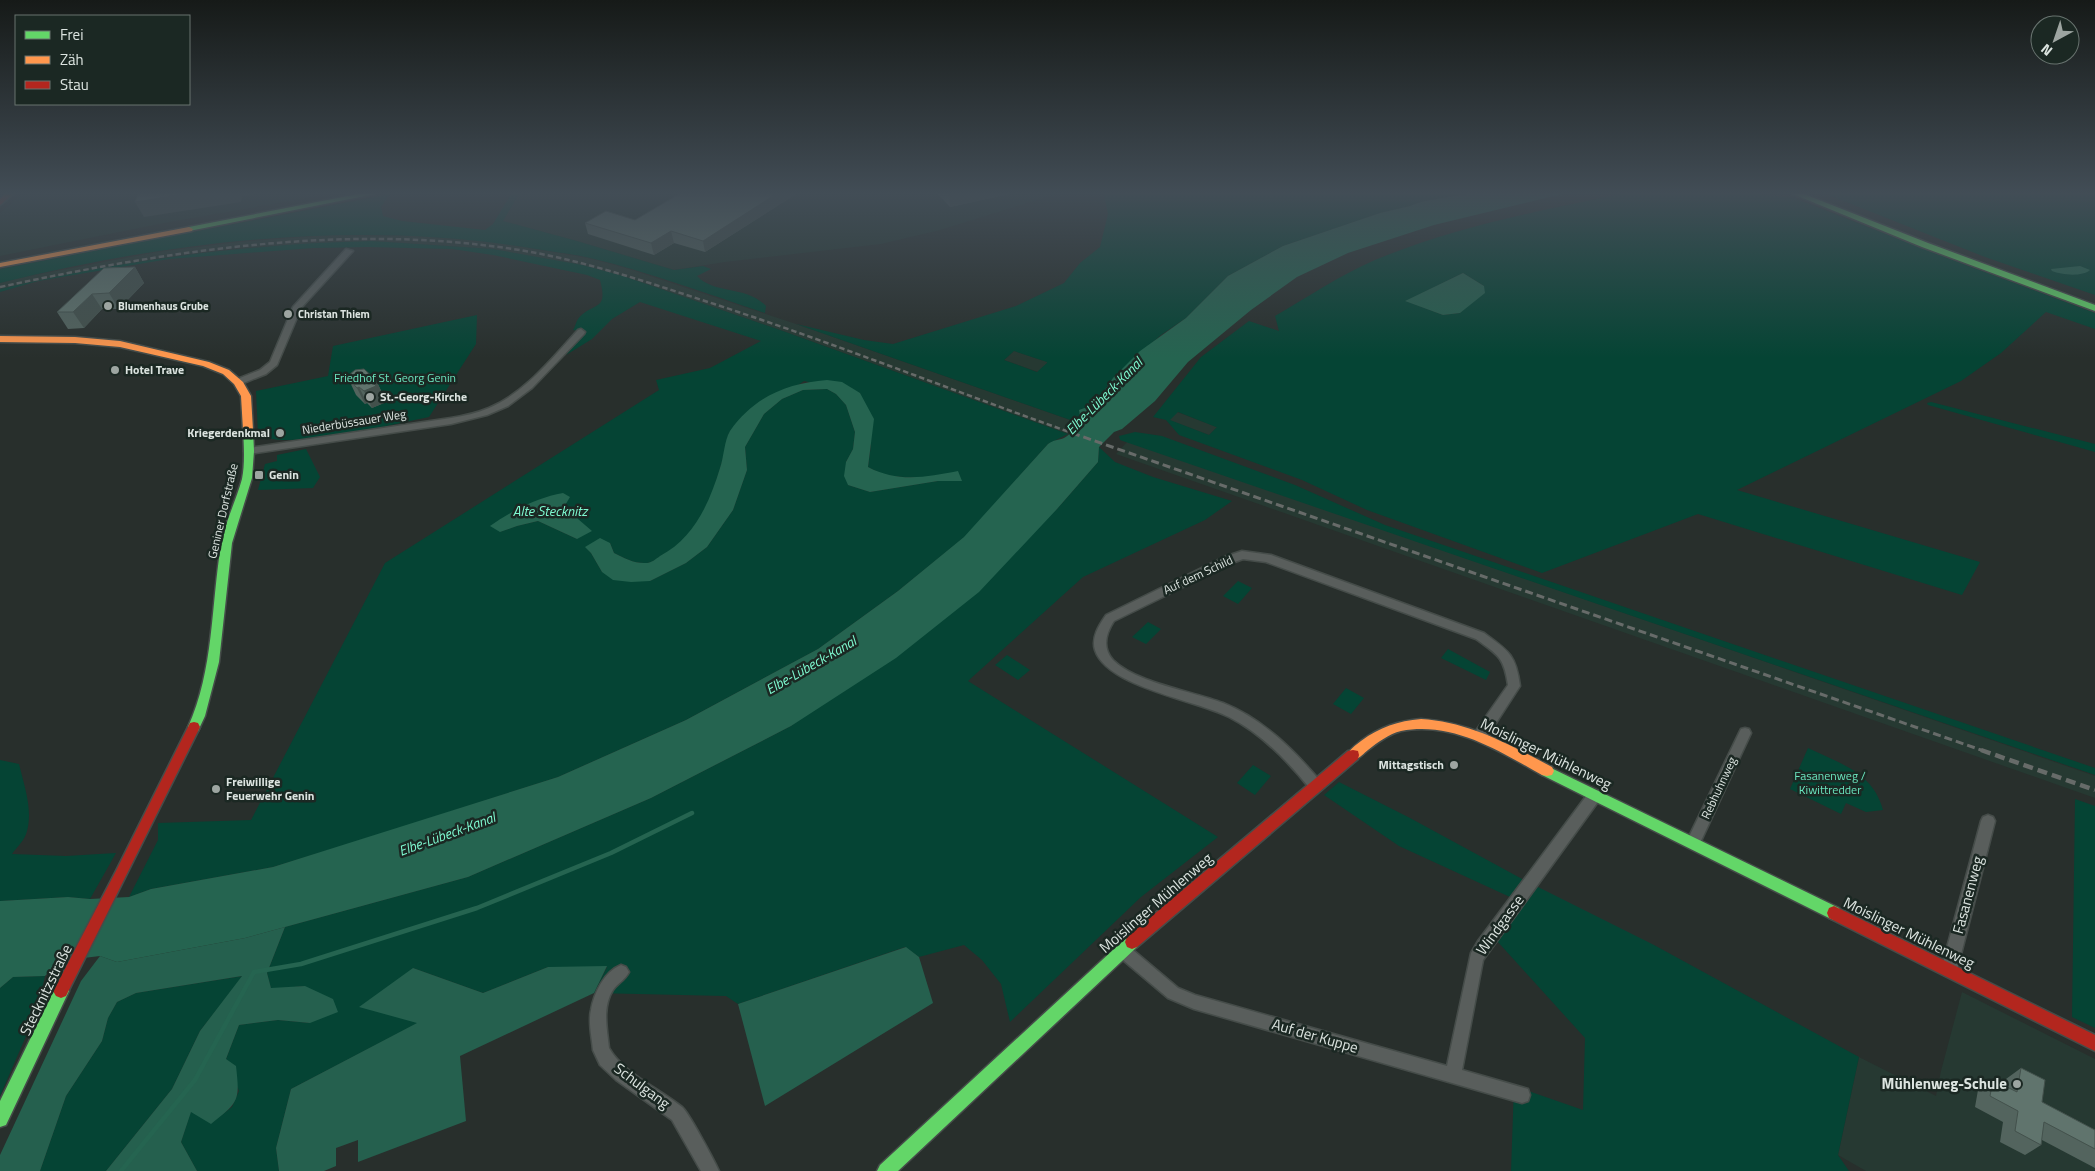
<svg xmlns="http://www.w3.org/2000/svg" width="2095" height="1171" viewBox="0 0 2095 1171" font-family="'Titillium Web',sans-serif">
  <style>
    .built { fill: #263932 }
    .green { fill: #054434; fill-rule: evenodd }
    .forest { fill: #25604e }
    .water { fill: #256450 }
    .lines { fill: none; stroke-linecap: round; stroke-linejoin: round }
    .stream { stroke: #256450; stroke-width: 4.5 }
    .street-casing { stroke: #454c49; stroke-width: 3 }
    .fast-casing { stroke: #454c49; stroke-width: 3 }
    .slow-casing { stroke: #454c49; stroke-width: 3 }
    .jam-casing { stroke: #454c49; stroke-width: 3 }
    .street { fill: #595e5c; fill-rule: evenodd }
    .fast { fill: #63d668; fill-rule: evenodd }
    .slow { fill: #ff974d; fill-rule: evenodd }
    .jam { fill: #b3261e; fill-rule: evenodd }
    .rail-far2 { stroke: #676b69; stroke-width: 2.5; stroke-dasharray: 5.5 3; stroke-linecap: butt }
    .rail-far1 { stroke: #676b69; stroke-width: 3; stroke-dasharray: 8 4; stroke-linecap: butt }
    .rail { stroke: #676b69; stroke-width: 4.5; stroke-dasharray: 10 5; stroke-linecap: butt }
    .wall { fill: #53645e }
    .shaded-wall { fill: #43514c }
    .building { fill: #60746d; stroke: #43514c }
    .poi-dot { fill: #9da5a1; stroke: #1b2823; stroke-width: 2 }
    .labels { text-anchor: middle; stroke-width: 5; stroke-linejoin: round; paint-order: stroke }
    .far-poi-label { font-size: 11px; font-weight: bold; fill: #dce4e0; stroke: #1b2823; text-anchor: start }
    .poi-label { font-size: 12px; font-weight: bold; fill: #dce4e0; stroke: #1b2823; text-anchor: start }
    .park-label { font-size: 12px; fill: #6be6bf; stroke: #1b2823 }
    .street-label { font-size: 12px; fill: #dce4e0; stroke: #1b2823 }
    .water-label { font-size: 14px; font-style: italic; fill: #7ef9d0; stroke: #1b2823 }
    .near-street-label { font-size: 15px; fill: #dce4e0; stroke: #1b2823 }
    .near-poi-label { font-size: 15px; font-weight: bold; fill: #dce4e0; stroke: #1b2823; text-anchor: end }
  </style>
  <rect width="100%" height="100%" fill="#282f2c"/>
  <!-- built -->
  <path class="built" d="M22,194H313V197L164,223L0,256V213Z
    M519,194H1056L940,230L881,244L725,262L674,270L577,241L502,221Z
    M330,235L417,236L494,242L588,258L626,268L796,324L1079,423L1068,434L783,331L623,276L493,249L372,241L236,248L152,259L0,289V283L19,278L157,252L238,242Z
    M1014,351L1048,362L1038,372L1004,360Z
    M1177,412L1217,427L1209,435L1169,420Z
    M1128,441L2095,776V798L1116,454Z
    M1962,992L2095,1059V1171H1866L1838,1155L1859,1057L1936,1096L1941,1071Z"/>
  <!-- green -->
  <path class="green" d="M390,194L381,207L383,216L402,221L485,230L493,224L511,194H519L503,221L577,241L674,270L703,266L711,269L697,276C715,295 746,285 766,306L765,313C707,294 649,272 590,258C572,254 554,252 536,249C360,219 172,240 0,283V269Z
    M1104,194H1465C1448,198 1424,199 1410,206L1380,213L1283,246L1228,276L1186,318L1161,335L1113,378L1104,391L1090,406L1079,410L1081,417L1079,423L796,324L864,340L893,344L1016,306L1064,283L1080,263L1100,247L1108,214ZM1014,351L1047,362V363L1037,372L1004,360Z
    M1621,194H1759L1794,198L1947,258L2095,313V329L2046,312L2001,353L1961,381L1737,490L1980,562L1962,595L1698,514L1542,573L1367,510L1302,480L1179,435L1166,420L1153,417L1201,357L1249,321L1279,331L1275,316C1308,297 1340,275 1375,260C1454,227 1538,211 1621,194ZM1463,273L1484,286L1460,313L1443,315L1406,301ZM1178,412L1216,427H1217L1209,435L1170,420Z
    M1826,194H2095V295L1985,257Z
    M372,241L493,249L582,265L623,276L783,331L1068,434L1048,444L967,535L898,591L818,649L686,720L558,777L381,834L273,867L151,889L129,897L158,840V823L251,820L385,563L659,390L656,380L710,368L761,341L640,302L612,319L592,339L566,355L585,332L573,330C575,327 576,322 578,319C592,301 609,313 600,280L587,275L493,255L452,249L368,247L313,248L169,259L38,281L0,292V289C122,260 246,244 372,241ZM804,381L860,393L871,445L868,467C889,479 903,477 926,477C938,477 950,479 962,481H938L870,492L848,485L846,462L853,449L855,432L846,405L836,394L827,389L803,390L782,399L764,414L745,447L747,470L733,510L707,547L686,563L650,581L602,572L591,553L586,547L610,543L614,553C624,558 635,564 647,563C652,563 659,557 664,554C706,532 719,476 729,433ZM564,507L577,539L538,521L517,526L500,532Z
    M477,315L476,344L429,417C393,424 287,451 258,435L256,391L328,376L333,346Z
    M1931,402L2095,444V452L1928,405L1927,403Z
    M1135,432L1162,436L1295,485L1385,525L2095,768V775L1120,440L1119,436Z
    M1099,447L1115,462L1153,477L1232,501L1205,520L1083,577L968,681L1218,837L1141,897L1010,1022L1001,984L982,960L964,945L919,957L905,947L738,1004L726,996L594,993L607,967H548L483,993L413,968L418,1023L291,1089L276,1148L279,1171H197L181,1142L191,1111L211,1123L232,1107L239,1091L226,1059L239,1025L278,1020L310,1023L305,986L271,989L267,973L285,927L468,877L651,798L791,726L1057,509L1098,462Z
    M306,449L320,477L313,488L258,490L265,464L277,461V455Z
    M1238,581L1252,588L1238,604L1223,596Z
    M1148,622L1161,629L1146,644L1132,637Z
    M1448,649L1490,672L1486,680L1441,658Z
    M1007,655L1030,670L1018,680L995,665Z
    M1346,688L1364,698L1351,714L1333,704Z
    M1808,748C1839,763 1873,772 1883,810L1866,812L1846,803L1841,814L1790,789Z
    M0,760L19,764C24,785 33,809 27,831C25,840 17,847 12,854L66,856L116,853L90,899L68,897L0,901Z
    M1253,765L1271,776L1255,795L1237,783Z
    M1339,782L1410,818L1524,880L1654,945L1859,1057L1838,1155L1849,1171H1511L1514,1086L1583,1110L1585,1038L1497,941L1522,905L1510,897L1399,846L1324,795Z
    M2075,799L2095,806V1028L2072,1017Z
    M45,976L37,1011L0,1096V988L13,977Z
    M243,976L200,1031L172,1089L106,1171H40L66,1096L102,1041L108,1018L117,1002L136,993Z"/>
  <!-- forest -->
  <path class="forest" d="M1463,273L1484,286L1485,293L1460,313L1443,315L1405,301Z
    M285,927L267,973L271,988L305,986L333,999L338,1012L310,1023L278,1020L239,1025L226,1059L236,1066C240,1101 239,1102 211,1124L191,1112L181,1142L197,1171H106L172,1089L200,1031L242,976L136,993L117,1002L108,1018L102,1041L66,1096L40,1171H0V1155L81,981L100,956L117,962L245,938Z
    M906,947L919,957L933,1003L765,1106L738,1004Z
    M607,966L594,993L460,1056L466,1121L358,1162V1140L336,1148V1166L324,1171H279L276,1148L291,1089L417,1023L359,1007L413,968L483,993L548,967Z"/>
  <!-- water -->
  <path class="water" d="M1465,194H1562L1434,225L1348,253L1297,277L1251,310L1188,362L1155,401L1122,429L1114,432L1099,447L1098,462L1057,509L979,592L896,658L791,726L651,798L468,877L245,938L117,962L100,956L59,961L45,976L13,977L0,988V901L68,897L90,899L129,897L151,889L273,867L558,777L686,720L818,649L898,591L964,537L1048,444C1053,440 1059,440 1064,438C1074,432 1082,421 1079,410L1090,406L1104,391L1113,378L1140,351L1186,318L1228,276L1283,246L1380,213L1410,206C1424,199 1448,198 1465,194Z
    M2080,266L2090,270C2082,277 2062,275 2052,271L2051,269Z
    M827,380L842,382L860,393L874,419L868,467C898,483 927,477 958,471L962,481H938L870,492L848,485L844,476L846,462L853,449L855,432L846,405L836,394L827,389L803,390L782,399L764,414L745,447L747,470L733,510L707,547L686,563L650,581L631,582L613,580L602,572L591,553L585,547L600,538L610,543L614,553C624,558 635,564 647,563C651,563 656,559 660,556C694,538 709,504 720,468C724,457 724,441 730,431C754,397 787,383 827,380Z
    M563,493L570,497L564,507L592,531L577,539L538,521L517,526L500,532L490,526C513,510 536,498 563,493Z"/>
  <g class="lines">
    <!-- stream -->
    <path class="stream" d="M121,1171L195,1080L254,972L301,964L477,908L611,853L692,813"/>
    <defs>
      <path id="street" d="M346,249L353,251L301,308L277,365L266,374L241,384H235V380L260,370L270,362L293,307Z
        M581,329L585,332L584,334L532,388L508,406L487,415L451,424L249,454L244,451L249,448L451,418C464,416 477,413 489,408C525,393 552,358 578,330Z
        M1242,551L1271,555L1484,633C1509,651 1516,655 1520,686L1485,740L1480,741L1475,740L1474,736L1475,732L1508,685C1504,657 1498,655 1476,639L1266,562L1243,559L1232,563L1114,621C1106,633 1102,648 1113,660C1136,683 1192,691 1223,703C1263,719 1294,750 1321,782L1323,786L1321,790L1316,791L1311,790C1288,761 1262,734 1229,717C1196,700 1107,687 1095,650C1091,638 1099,625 1106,615L1224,557Z
        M1745,728L1749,729L1751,733L1700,843L1698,847L1693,849L1688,847L1686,843L1739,733L1741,729Z
        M1595,790L1600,791L1602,795L1600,799L1483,960L1462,1070L1528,1089L1530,1095L1528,1101L1522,1103L1194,1009L1168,998L1117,955L1115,950L1117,945L1122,943L1127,945L1178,988L1195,995L1447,1066L1471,953L1478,941L1590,791Z
        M1988,815L1993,817L1995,821L1957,970L1954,975L1949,977L1944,975L1941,970L1981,821L1983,817Z
        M621,965L626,967L629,972C625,980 618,983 613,990C602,1007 607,1029 609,1048C623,1073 660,1089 682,1107C689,1113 714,1160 719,1171H701L672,1120L616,1080L600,1065L593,1050C592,1038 588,1022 591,1010C594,993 604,972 621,965Z"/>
      <path id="fast" d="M358,194H375L189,231L185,229L189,227Z
        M1793,194H1804L1928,243L2095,305V311L1922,247Z
        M248,427L253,430L254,451L252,478L232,543L219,662L205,716L198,731L194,732L190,731L188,727C214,670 211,605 221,545C225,522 236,501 242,479C245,464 244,446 243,430Z
        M1547,766L1839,908L1841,913L1839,918L1834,920L1829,918L1542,775L1540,771L1542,767Z
        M1132,935L1137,937L1139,942L1137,947L898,1171H877L880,1165L1127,937Z
        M61,984L66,986L69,991L6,1125L0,1127V1101L56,986Z"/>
      <path id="slow" d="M189,227L193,229L192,231L0,267V263Z
        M0,336L75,337L120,341L209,362L229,370L243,382L251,396L253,430L248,433L243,430L241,396L234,384L223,374L203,366L120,347L75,343L0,342Z
        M1421,719C1470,722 1510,745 1552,767L1554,771L1552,775L1547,776L1542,775C1499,751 1453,721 1401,731C1389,734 1378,742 1368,750C1364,753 1360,758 1356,759C1352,761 1352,760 1348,759L1347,755C1350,749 1356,745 1361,741C1380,727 1398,721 1421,719Z"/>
      <path id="jam" d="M5,194H13L0,205V199Z
        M194,722L198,723L200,727L66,996L61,998L56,996L53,991L56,986L116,871L190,723Z
        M1353,750L1358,751L1359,755L1358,759L1137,947L1132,949L1127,947L1125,942L1127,937L1348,751Z
        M1834,906L2095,1035V1051L1829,918L1827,913L1829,908Z"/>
    </defs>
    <!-- street casing -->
    <use href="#street" class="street-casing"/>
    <!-- fast casing -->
    <use href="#fast" class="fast-casing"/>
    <!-- slow casing -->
    <use href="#slow" class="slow-casing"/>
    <!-- jam casing -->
    <use href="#jam" class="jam-casing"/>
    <!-- street -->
    <use href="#street" class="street"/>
    <!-- fast -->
    <use href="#fast" class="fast"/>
    <!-- slow -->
    <use href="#slow" class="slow"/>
    <!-- jam -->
    <use href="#jam" class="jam"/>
    <!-- rail-far2 -->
    <path class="rail-far2" d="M0,287C173,250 354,221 531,252C591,263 650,283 708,302C832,342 953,391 1075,434"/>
    <!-- rail-far1 -->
    <path class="rail-far1" d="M1072,433L1984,751"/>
    <!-- rail -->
    <path class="rail" d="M1981,750L2095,790"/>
  </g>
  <!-- wall -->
  <path class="wall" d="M679,194H796L705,252L674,243L654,255L588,234L585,223L635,220Z
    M938,194H1009L950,207Z
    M135,267L144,283L119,309H102L84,328L68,329L57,312Z
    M348,378L376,380L384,397H382L384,403L372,408L367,403L365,404L356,395Z
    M2021,1068L2042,1102L2095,1130V1168L2042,1140L2041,1145L2025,1155L2000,1142L2003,1122L1975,1107L1978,1090L1993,1080L2005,1086L2006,1079Z"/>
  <!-- shaded-wall -->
  <path class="shaded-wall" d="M185,194H254L242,196L241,202L144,217L135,202Z
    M776,194H796L705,252L703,241Z
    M949,194H1009L950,207Z
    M671,231L674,243L654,255L651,243Z
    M135,267L144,283L119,309L109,293Z
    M92,294L102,309L84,328L73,312Z
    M376,380L384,397H382L384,403L372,408L364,391L372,382Z
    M359,387L367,403L365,404L357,388Z"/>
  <!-- building -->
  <path class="building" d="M138,194H185L135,202Z
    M679,194H776L703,241L671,231L651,243L585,223L606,211L635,220Z
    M135,267L109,293L92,294L73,312H57L104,268Z
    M364,369L376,380L372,382L376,386L364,391L359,387L357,388L348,378L349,375L355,370Z
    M2021,1068L2045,1080L2042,1102L2095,1130V1149L2044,1122L2041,1145L2015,1131L2018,1111L1990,1096L1993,1080L2017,1092Z"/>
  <!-- sky -->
  <linearGradient id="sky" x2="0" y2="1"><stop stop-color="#161a18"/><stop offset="0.54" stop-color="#424d56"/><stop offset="1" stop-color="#424d56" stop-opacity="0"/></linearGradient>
  <rect width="2095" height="358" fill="url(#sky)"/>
  <!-- markers -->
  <g class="poi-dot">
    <circle cx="108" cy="306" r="5"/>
    <circle cx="288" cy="314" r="5"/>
    <circle cx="115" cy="370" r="5"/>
    <circle cx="370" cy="397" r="5"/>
    <circle cx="280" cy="433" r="5"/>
    <rect x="254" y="470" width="10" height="10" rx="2.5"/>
    <circle cx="1454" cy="765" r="5"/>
    <circle cx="216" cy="789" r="5"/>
    <circle cx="2017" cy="1084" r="5"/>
  </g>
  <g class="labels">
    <!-- far-poi labels -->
    <g class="far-poi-label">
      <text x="118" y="310">Blumenhaus Grube</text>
      <text x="298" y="318">Christan Thiem</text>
    </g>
    <!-- poi labels -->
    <g class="poi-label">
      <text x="125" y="374">Hotel Trave</text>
      <text x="380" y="401">St.-Georg-Kirche</text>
      <text x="270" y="437" text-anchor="end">Kriegerdenkmal</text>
      <text x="269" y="479">Genin</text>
      <text x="1444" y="769" text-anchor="end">Mittagstisch</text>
      <text x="226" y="786">Freiwillige<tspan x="226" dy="14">Feuerwehr Genin</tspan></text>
    </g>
    <!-- park labels -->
    <g class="park-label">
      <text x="395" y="382">Friedhof St. Georg Genin</text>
      <text x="1830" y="780">Fasanenweg /<tspan x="1830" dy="14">Kiwittredder</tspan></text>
    </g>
    <!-- street labels -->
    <g class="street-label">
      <text transform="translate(354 422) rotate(-9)" y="4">Niederbüssauer Weg</text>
      <text transform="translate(223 511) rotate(-77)" y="4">Geniner Dorfstraße</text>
      <text transform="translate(1198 575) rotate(-25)" y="4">Auf dem Schild</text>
      <text transform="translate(1719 788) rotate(-65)" y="4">Rebhuhnweg</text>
    </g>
    <!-- water labels -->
    <g class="water-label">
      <text transform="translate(1104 396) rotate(-45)" y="5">Elbe-Lübeck-Kanal</text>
      <text x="550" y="516">Alte Stecknitz</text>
      <text transform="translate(811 665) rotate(-30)" y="5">Elbe-Lübeck-Kanal</text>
      <text transform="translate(447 834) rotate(-20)" y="5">Elbe-Lübeck-Kanal</text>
    </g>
    <!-- near-street labels -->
    <g class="near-street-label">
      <text transform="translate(1546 754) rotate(26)" y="5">Moislinger Mühlenweg</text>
      <text transform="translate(1968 895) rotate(-75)" y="5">Fasanenweg</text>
      <text transform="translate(1156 903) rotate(-41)" y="5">Moislinger Mühlenweg</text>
      <text transform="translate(1500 925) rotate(-54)" y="5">Windgasse</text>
      <text transform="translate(1909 933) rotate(26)" y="5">Moislinger Mühlenweg</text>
      <text transform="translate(46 990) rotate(-64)" y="5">Stecknitzstraße</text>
      <text transform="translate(1315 1036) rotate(16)" y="5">Auf der Kuppe</text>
      <text transform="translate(642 1086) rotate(37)" y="5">Schulgang</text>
    </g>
    <!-- near-poi labels -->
    <g class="near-poi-label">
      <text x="2007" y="1089">Mühlenweg-Schule</text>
    </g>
  </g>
  <!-- legend -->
  <rect x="15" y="15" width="175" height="90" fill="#1b2823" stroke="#68736f"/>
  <rect x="25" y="31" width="25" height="8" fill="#63d668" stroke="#68736f"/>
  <text x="60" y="40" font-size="15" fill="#dce4e0">Frei</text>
  <rect x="25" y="56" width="25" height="8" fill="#ff974d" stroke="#68736f"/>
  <text x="60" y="65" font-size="15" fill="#dce4e0">Zäh</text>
  <rect x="25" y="81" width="25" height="8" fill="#b3261e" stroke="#68736f"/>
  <text x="60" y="90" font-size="15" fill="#dce4e0">Stau</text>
  <!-- north arrow -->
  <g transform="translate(2055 40) rotate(220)"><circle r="24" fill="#1b2823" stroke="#68736f"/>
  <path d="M0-4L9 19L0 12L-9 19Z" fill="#9da5a1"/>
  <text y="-8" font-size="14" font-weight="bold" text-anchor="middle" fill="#dce4e0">N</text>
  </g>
</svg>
